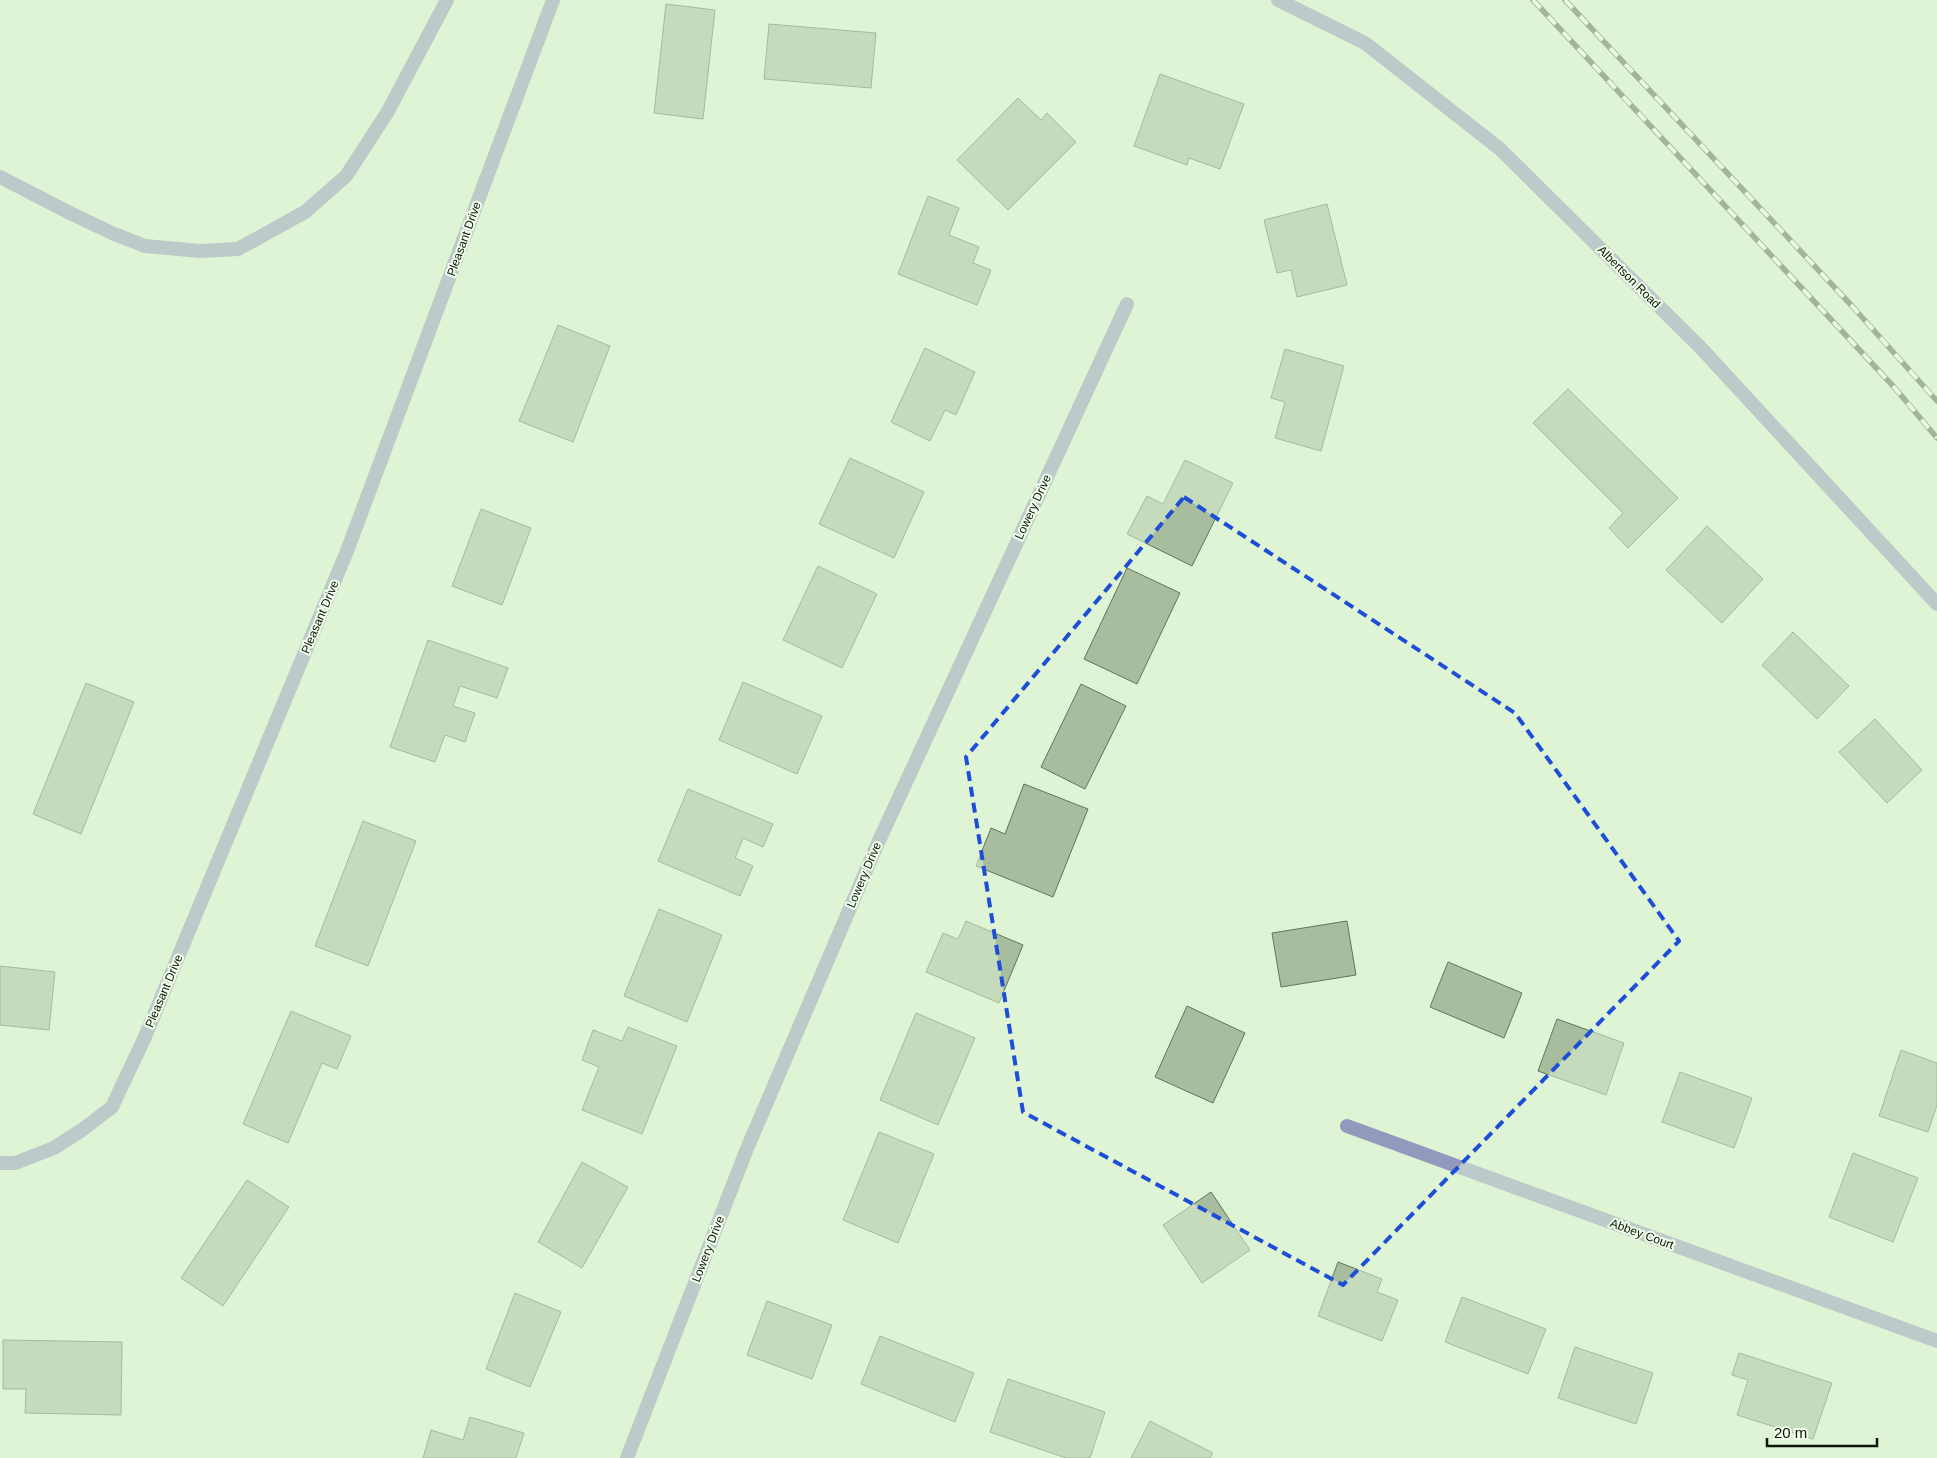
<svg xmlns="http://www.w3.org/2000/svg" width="1937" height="1458" viewBox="0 0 1937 1458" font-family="Arial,sans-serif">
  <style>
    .building { fill: #a8bd9e; stroke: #627558 }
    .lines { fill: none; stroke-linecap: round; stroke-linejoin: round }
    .service { stroke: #9399bc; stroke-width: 14 }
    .minor { stroke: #9399bc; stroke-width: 14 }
    .rail-casing { stroke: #5a6654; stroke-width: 5.5 }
    .rail { stroke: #f1feeb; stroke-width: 4; stroke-dasharray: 11; stroke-linecap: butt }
    .marked { fill: none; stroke: #1d4ed8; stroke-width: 4; stroke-dasharray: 10 6; stroke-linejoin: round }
    .labels { text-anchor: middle; stroke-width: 4; stroke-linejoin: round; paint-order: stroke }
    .street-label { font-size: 12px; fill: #0e150a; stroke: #f1feeb }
  </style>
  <rect width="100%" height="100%" fill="#def4d4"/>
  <!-- building -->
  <path class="building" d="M666,4L715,10L703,119L654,113Z
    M769,24L876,33L871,88L764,79Z
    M1160,74L1244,104L1220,169L1189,158L1187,165L1134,146Z
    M1018,98L1041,120L1047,113L1076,142L1008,210L957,160Z
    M928,196L959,208L949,235L979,247L973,263L991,270L977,305L898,274Z
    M1327,204L1347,285L1297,297L1291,270L1277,273L1264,220Z
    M558,325L610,346L573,442L519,421Z
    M925,348L975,372L956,415L945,410L930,441L891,422Z
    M1285,349L1344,366L1321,451L1275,438L1285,402L1271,398Z
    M1568,389L1678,498L1628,548L1609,528L1623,513L1533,423Z
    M850,458L924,492L894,558L819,524Z
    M1185,460L1233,483L1192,566L1127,534L1147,496L1163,504Z
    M481,509L531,528L502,605L452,586Z
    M1707,526L1763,579L1722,623L1666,570Z
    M818,566L877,594L842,668L783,640Z
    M1127,568L1180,593L1137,684L1084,659Z
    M1793,632L1849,686L1817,719L1762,665Z
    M428,640L508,668L497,698L460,686L453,706L475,713L465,742L445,735L435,762L390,747Z
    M743,682L822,716L797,774L719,740Z
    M86,683L134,702L81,834L33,814Z
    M1081,684L1126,706L1085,789L1041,767Z
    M1875,719L1922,770L1887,803L1839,752Z
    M1024,784L1088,809L1053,897L976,866L991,828L1005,834Z
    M688,789L773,824L763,847L743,838L735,858L753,866L740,896L658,861Z
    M363,821L416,841L368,966L315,946Z
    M659,909L722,935L687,1022L624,996Z
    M966,921L1023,945L999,1003L926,972L943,933L958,939Z
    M1347,921L1356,975L1281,987L1272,933Z
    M1448,962L1522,993L1504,1038L1430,1007Z
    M0,966L55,972L49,1030L0,1025Z
    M1187,1006L1245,1033L1213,1103L1155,1077Z
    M291,1011L351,1036L337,1069L322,1063L288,1143L243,1124Z
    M916,1013L975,1038L938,1125L880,1100Z
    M1557,1019L1624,1043L1606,1095L1538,1071Z
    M628,1027L677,1046L642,1134L582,1110L599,1067L582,1060L593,1030L622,1041Z
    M1901,1050L1937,1063V1105L1928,1132L1879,1116Z
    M1680,1072L1752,1098L1734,1148L1662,1122Z
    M879,1132L934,1154L898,1243L843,1220Z
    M1853,1153L1918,1178L1893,1242L1829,1217Z
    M582,1162L628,1187L582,1268L538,1242Z
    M247,1180L289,1207L223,1306L181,1278Z
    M1211,1192L1250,1250L1202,1283L1163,1225Z
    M1338,1262L1382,1279L1377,1292L1398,1300L1382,1341L1318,1316Z
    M515,1293L561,1312L530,1387L486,1369Z
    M1462,1297L1546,1329L1528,1374L1445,1342Z
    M767,1301L832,1325L812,1379L747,1355Z
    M880,1336L974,1373L955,1422L861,1384Z
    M3,1340L122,1342L121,1415L25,1413L26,1389H3Z
    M1575,1347L1653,1373L1636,1424L1558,1398Z
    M1739,1353L1832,1383L1813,1439L1737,1415L1748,1380L1732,1375Z
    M1008,1379L1105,1412L1090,1458H1066L990,1432Z
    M470,1417L524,1433L516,1458H423L431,1430L463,1440Z
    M1150,1421L1213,1453L1210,1458H1131Z"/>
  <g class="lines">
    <!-- service -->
    <path class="service" d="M0,177L72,214L114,234L145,246L200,251L238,249L305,212L346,176L387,113L447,0"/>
    <!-- minor -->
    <path class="minor" d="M1278,0L1365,43L1500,149L1700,347L1937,604
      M1347,1126L1937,1341
      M0,1163H15L54,1148L82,1130L112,1107L144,1039L347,551L553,0
      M627,1458L746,1151L877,845L1127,304"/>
    <defs>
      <path id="rail" d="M1533,0L1894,387L1937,438
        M1565,0L1852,306L1937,401"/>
    </defs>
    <!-- rail casing -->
    <use href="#rail" class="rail-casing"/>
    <!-- rail -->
    <use href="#rail" class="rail"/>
  </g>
  <!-- marked area -->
  <path d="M0 0H1937V1458H0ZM1184,497L1515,713L1679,941L1343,1285L1023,1112L966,757Z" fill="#def4d4" fill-opacity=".55" fill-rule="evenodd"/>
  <path class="marked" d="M1184,497L1515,713L1679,941L1343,1285L1023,1112L966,757Z"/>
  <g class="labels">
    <!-- street labels -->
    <g class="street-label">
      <text transform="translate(464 239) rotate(-70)" y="4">Pleasant Drive</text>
      <text transform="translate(1629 277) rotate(45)" y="4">Albertson Road</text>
      <text transform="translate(1033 507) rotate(-65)" y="4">Lowery Drive</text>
      <text transform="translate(320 617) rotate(-67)" y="4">Pleasant Drive</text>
      <text transform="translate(864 875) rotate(-67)" y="4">Lowery Drive</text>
      <text transform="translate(164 991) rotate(-67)" y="4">Pleasant Drive</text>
      <text transform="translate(1642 1234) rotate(20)" y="4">Abbey Court</text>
      <text transform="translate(708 1249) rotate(-69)" y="4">Lowery Drive</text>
    </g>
  </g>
  <!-- scale -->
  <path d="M1767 1438v8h110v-8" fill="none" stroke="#0e150a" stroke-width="2.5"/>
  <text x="1774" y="1438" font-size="15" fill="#0e150a" stroke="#f1feeb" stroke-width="4" paint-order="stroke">20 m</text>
</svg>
